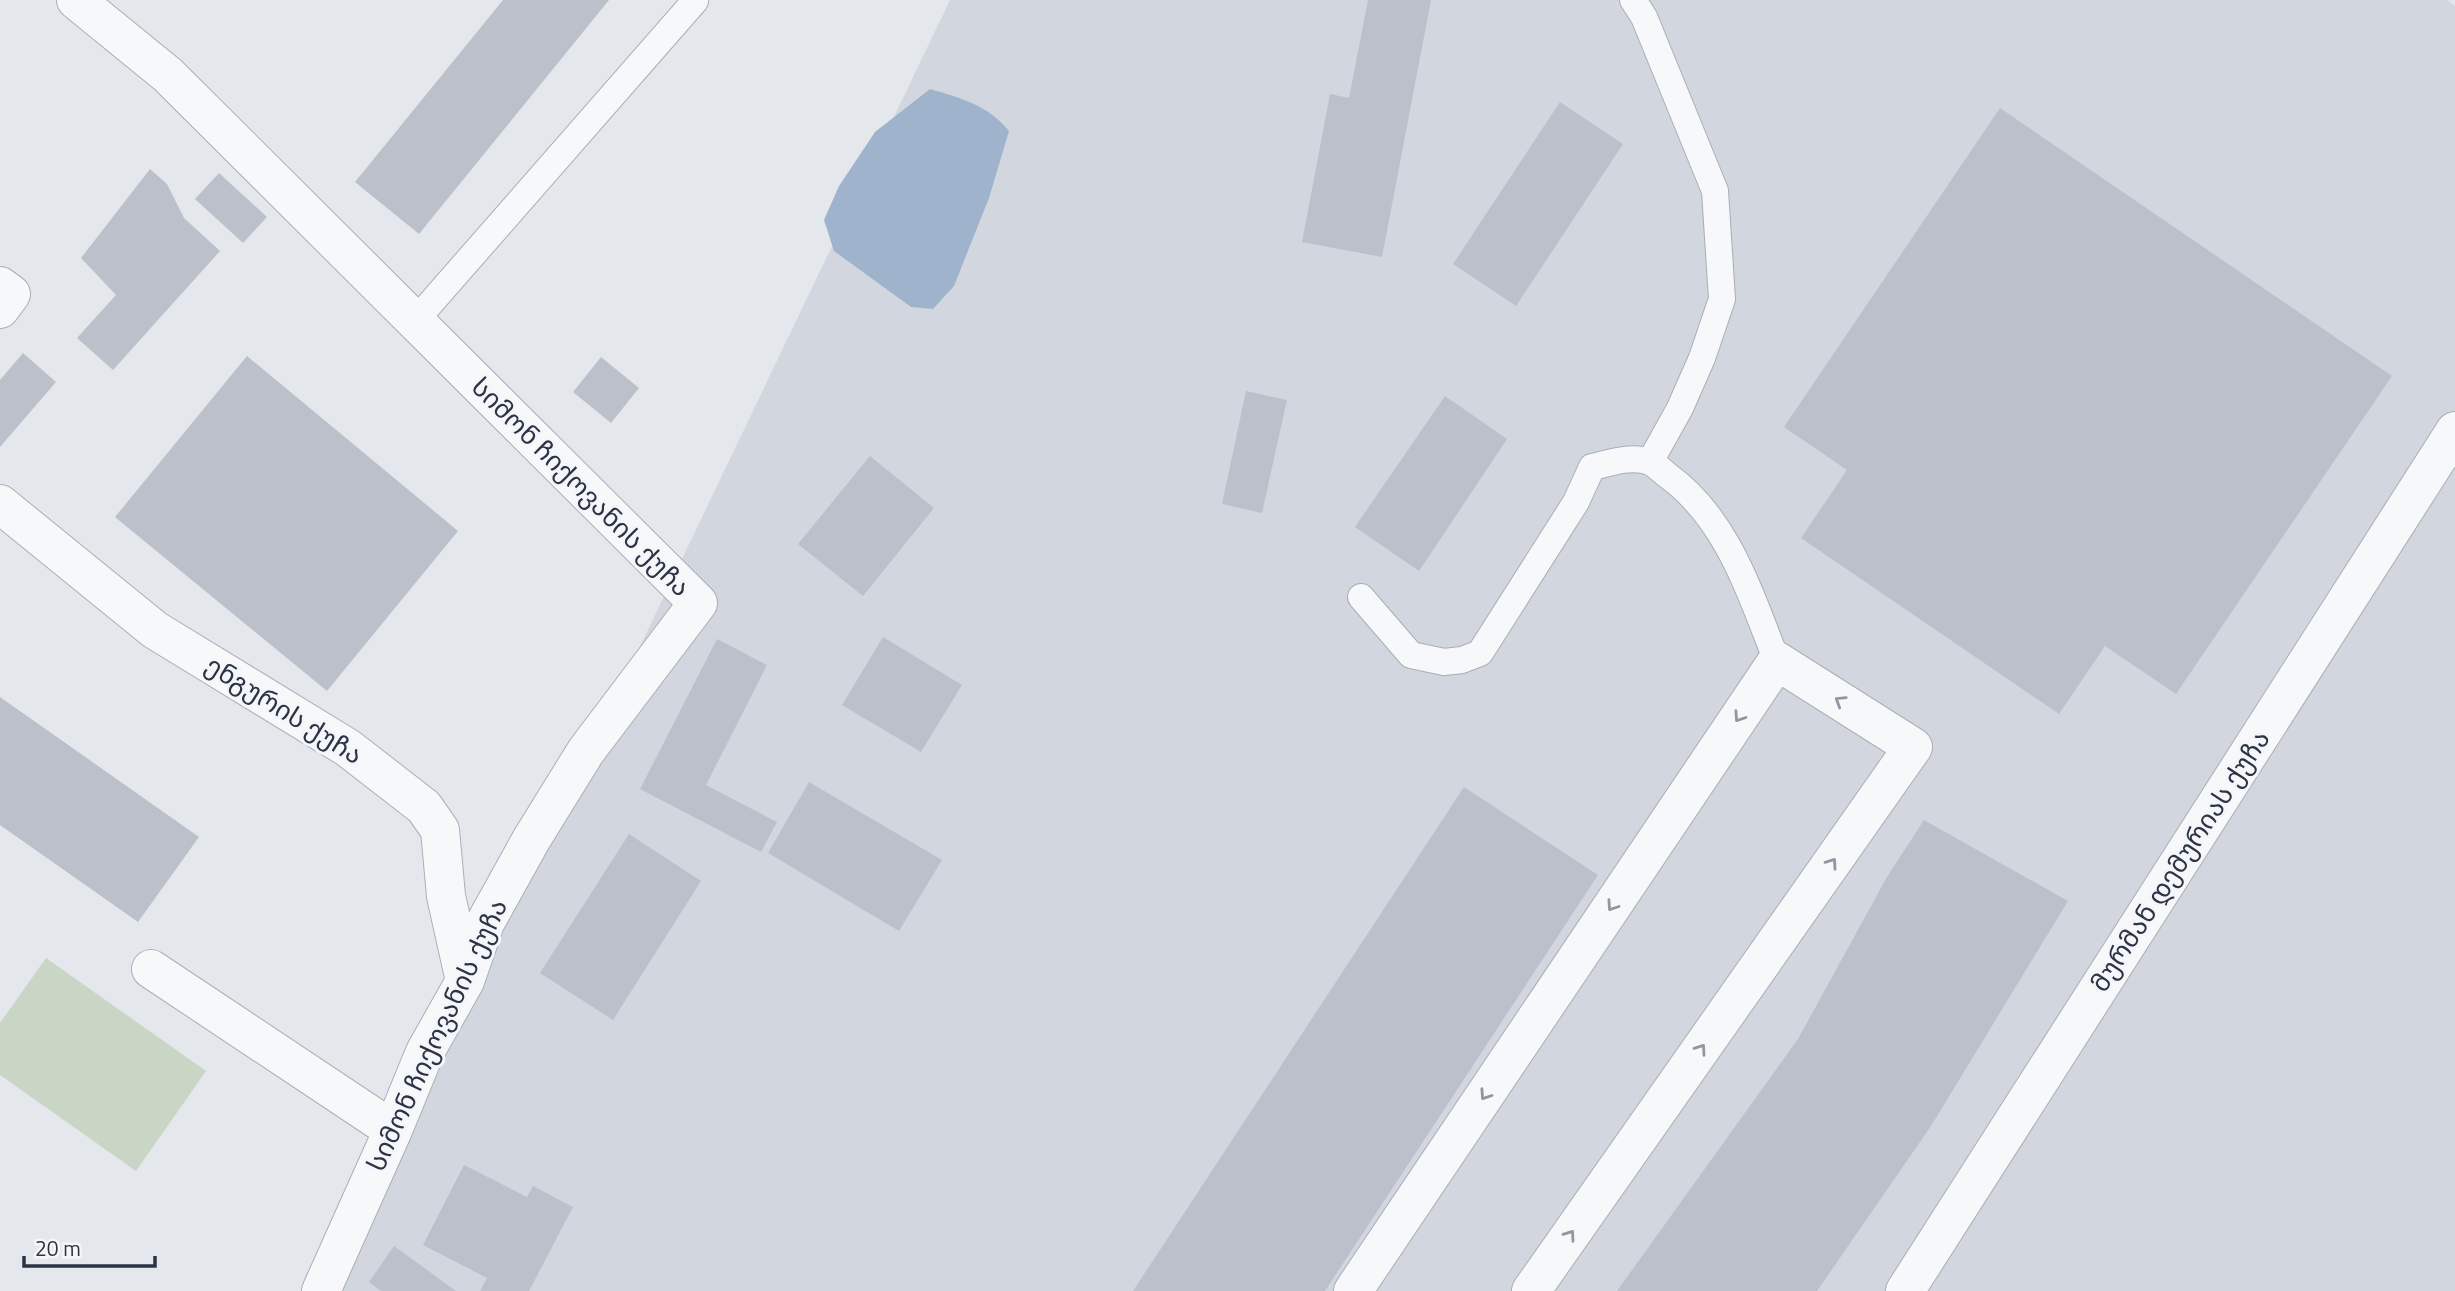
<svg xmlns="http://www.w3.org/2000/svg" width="2455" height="1291" viewBox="0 0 2455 1291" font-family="'Titillium Web','Noto Sans Georgian',sans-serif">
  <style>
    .built { fill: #d2d6de }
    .green { fill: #c9d6c5 }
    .water { fill: #9fb4cc }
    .building { fill: #bbc0ca }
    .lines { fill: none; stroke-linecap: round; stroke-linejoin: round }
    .service-casing { stroke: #a9aeb7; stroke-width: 28 }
    .minor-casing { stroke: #a9aeb7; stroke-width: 40 }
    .service { stroke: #f7f8fa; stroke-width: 26 }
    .minor { stroke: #f7f8fa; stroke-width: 38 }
    .oneway { stroke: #9196a0 }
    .labels { text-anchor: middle; stroke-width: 6; stroke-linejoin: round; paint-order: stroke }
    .street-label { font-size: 26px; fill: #2b3445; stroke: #f4f6f9 }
  </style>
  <rect width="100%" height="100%" fill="#e4e7ec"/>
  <!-- built -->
  <path class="built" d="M950,0H2447L2455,6V1291H331Z"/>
  <!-- green -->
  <path class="green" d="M46,958L206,1071L136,1171L0,1075V1023Z"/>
  <!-- water -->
  <path class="water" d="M930,89C961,98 988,105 1009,131L989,198L954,286L933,309L911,307L834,251L824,220L839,186L875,132Z"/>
  <!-- building -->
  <path class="building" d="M503,0H609L419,234L355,182Z
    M1368,0H1431L1382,257L1302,242L1330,94L1349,98Z
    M1560,102L1623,144L1516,306L1453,264Z
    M2000,108L2392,376L2176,694L2105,646L2059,714L1801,538L1847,470L1784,427Z
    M150,169L167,184L184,218L220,251L113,370L77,338L116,295L81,258Z
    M219,173L267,217L243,243L195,199Z
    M23,353L56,382L0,447V380Z
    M247,356L458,531L327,691L115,517Z
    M601,357L639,388L611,423L573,392Z
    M1246,391L1287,400L1262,513L1222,504Z
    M1445,396L1507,439L1419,571L1355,527Z
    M870,456L934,508L863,596L798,544Z
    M883,637L962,685L921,752L842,705Z
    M717,639L767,665L706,785L777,822L761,852L640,789Z
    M0,697L199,837L138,922L0,825Z
    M809,782L942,860L899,931L768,853Z
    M1464,787L1598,875L1325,1291H1133Z
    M1924,820L2068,901L1931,1126L1817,1291H1617L1798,1039L1887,877Z
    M629,834L701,881L613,1020L540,973Z
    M464,1165L527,1197L533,1186L573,1207L529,1291H480L487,1278L423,1245Z
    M394,1246L456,1291H381L369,1282Z"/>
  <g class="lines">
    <defs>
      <path id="service" d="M1633,0L1644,17L1715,191L1722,299L1702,358L1680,408L1650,462
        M415,321L695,1
        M1361,597L1411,655L1444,662L1462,660L1480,653L1576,502L1592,467C1610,463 1632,455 1650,462C1656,465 1662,471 1667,475C1728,519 1750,594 1777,661"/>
      <path id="minor" d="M76,0L168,75L698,603L586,751L531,840L485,923L465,981L425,1052L393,1130L321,1291
        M0,286L11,294L0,309
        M0,504L155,630L348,748L424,807L440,830L446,896L465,981
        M151,969L393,1130
        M1353,1291L1777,661L1913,747L1531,1291
        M1905,1291L2455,431"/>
    </defs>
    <!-- service casing -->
    <use href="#service" class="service-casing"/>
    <!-- minor casing -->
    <use href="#minor" class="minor-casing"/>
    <!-- service -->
    <use href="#service" class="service"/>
    <!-- minor -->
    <use href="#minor" class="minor"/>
  </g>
  <!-- one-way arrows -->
  <defs><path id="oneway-chevron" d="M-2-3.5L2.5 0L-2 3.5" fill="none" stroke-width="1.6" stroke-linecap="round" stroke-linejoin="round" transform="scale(1.75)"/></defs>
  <g class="oneway">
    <use href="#oneway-chevron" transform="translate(1840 701) rotate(-148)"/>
    <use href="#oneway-chevron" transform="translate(1739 717) rotate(124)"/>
    <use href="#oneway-chevron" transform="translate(1832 863) rotate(-55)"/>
    <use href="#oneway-chevron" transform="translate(1612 906) rotate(124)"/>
    <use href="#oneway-chevron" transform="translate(1701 1049) rotate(-55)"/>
    <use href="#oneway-chevron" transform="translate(1485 1095) rotate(124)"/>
    <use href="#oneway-chevron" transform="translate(1570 1235) rotate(-55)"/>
  </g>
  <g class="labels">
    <!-- street labels -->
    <g class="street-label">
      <text transform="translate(581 487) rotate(45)" y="9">სიმონ ჩიქოვანის ქუჩა</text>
      <text transform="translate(284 710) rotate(32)" y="9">ენგურის ქუჩა</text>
      <text transform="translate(2180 861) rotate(-57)" y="9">მურმან დემურიას ქუჩა</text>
      <text transform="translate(437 1035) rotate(-65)" y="9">სიმონ ჩიქოვანის ქუჩა</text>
    </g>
  </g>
  <!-- scale -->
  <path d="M24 1256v10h131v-10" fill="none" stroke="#2b3445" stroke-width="3.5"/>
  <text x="35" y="1256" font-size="21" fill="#2b3445" stroke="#f4f6f9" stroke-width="5" paint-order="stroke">20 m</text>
</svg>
